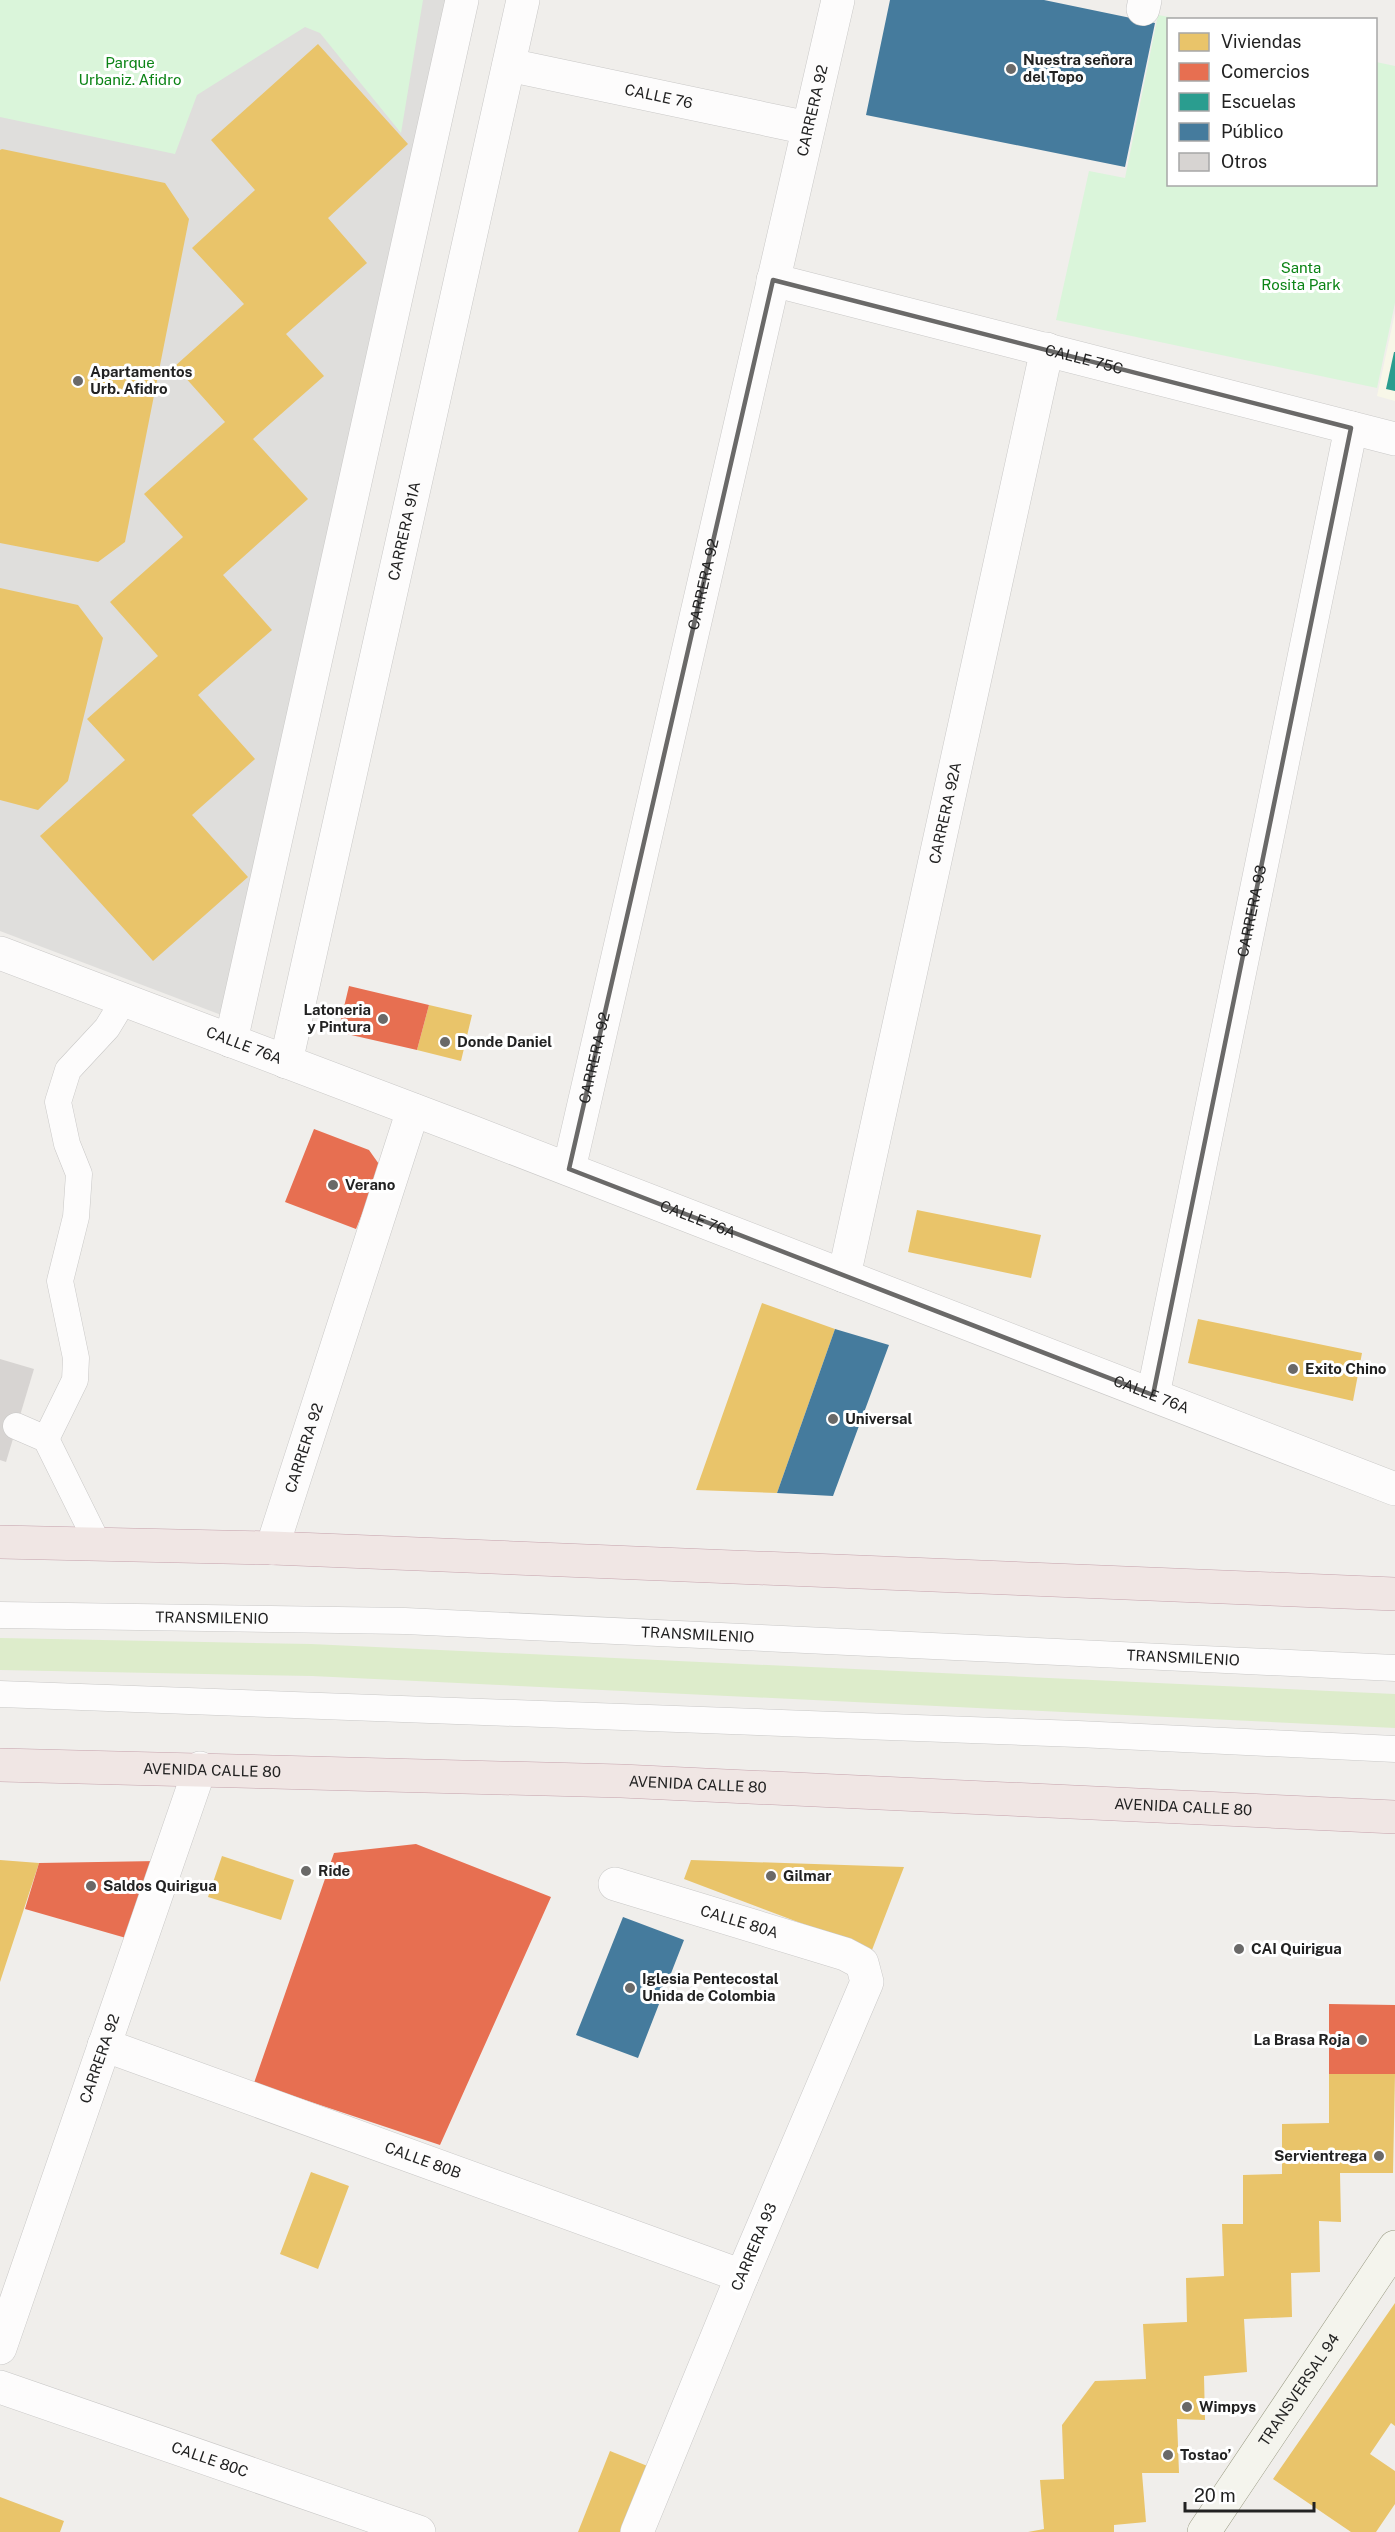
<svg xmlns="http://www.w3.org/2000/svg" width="1395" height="2532" viewBox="0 0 1395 2532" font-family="'Public Sans',sans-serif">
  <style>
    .residential { fill: #dfdedc }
    .education { fill: #f8f7e8 }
    .grass { fill: #ddeccb }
    .park { fill: #daf5da }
    .homes { fill: #e9c46a }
    .shops { fill: #e76f51 }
    .schools { fill: #2a9d8f }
    .public { fill: #457b9d }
    .building { fill: #d7d4d2 }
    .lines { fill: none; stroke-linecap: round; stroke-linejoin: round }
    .service-casing { stroke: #c9c8c7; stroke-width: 27 }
    .minor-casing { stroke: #c9c8c7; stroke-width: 34 }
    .tertiary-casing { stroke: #c9c8c7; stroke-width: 34 }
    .secondary-casing { stroke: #999a82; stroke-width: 34 }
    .trunk-casing { stroke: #c5a2ac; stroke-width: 34 }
    .service { stroke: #fdfcfc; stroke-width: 26 }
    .minor { stroke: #fdfcfc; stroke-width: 33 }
    .tertiary { stroke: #fdfcfc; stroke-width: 33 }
    .secondary { stroke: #f4f4ed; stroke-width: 33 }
    .trunk { stroke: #f0e6e4; stroke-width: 33 }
    .marked { fill: none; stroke: #6a6968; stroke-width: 4.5; stroke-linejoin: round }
    .poi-dot { fill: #6a6968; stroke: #fff; stroke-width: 2 }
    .labels { text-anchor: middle; stroke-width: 6; stroke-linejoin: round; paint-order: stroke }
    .poi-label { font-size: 15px; font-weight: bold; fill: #222; stroke: #fff; text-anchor: start }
    .park-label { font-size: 15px; fill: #0c8416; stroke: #fff }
    .street-label { font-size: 15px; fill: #222; stroke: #fff }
  </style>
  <rect width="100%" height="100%" fill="#f0eeeb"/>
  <!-- residential -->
  <path class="residential" d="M0,0H447L224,1016L0,931Z"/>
  <!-- education -->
  <path class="education" d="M1395,313V401L1377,396Z"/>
  <!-- grass -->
  <path class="grass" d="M0,1638L311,1644L1395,1694V1728L312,1676L0,1670Z"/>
  <!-- park -->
  <path class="park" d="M0,0H423L401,133L320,33L305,27L197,95L175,154L0,117Z
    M1158,15L1181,19L1168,20V184H1376V62L1395,66V303L1377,388L1056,320L1089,171L1125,178Z"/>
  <!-- homes -->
  <path class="homes" d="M318,44L408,144L328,218L367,263L286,334L324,376L253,439L308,499L223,575L272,630L198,695L255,759L192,815L248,877L153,961L40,836L125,760L87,719L158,656L110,602L183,537L144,494L225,422L175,366L244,304L192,248L255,190L211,140Z
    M2,149L165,183L189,219L125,542L98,562L0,543V150Z
    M0,588L78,605L103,638L68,781L38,810L0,800Z
    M429,1005L472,1015L461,1061L417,1050Z
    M917,1210L1041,1235L1031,1278L908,1252Z
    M762,1303L835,1329L777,1493L696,1490Z
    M1198,1319L1362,1353L1353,1401L1188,1363Z
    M222,1856L294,1880L281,1920L208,1897Z
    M0,1860L39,1863L0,1982Z
    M691,1860L904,1867L872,1950L684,1879Z
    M1329,2074H1395L1393,2173H1340L1341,2222L1319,2221L1320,2272L1291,2273L1292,2317L1244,2319L1247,2372L1204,2376L1205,2420L1177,2419L1179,2473H1142L1146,2522L1114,2525V2532H1028L1044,2529L1040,2480L1064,2479L1062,2425L1095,2381L1146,2379L1143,2324L1187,2322L1186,2278L1224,2276L1222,2224H1243V2175L1282,2174V2124L1329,2123Z
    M311,2172L349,2186L318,2269L280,2254Z
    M1395,2303V2426L1391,2423L1370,2454L1395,2471V2504L1376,2532H1351L1273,2479Z
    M610,2451L650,2467L624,2532H578Z
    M0,2497L64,2521L60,2532H0Z"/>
  <!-- shops -->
  <path class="shops" d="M349,986L429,1005L417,1050L338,1032Z
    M314,1129L369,1150L381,1167L356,1229L285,1202Z
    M416,1844L551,1897L440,2145L254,2083L334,1853Z
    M157,1861L133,1940L25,1909L39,1863Z
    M1329,2004L1395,2005V2074H1329Z"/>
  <!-- schools -->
  <path class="schools" d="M1394,352H1395V391L1386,389Z"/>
  <!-- public -->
  <path class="public" d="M890,0H1044L1155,23L1125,167L866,115Z
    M835,1329L889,1345L833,1496L777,1493Z
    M623,1917L684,1940L638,2058L576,2035Z"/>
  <!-- building -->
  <path class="building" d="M0,1359L34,1369L6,1462L0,1460Z"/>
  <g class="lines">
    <defs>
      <g id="service">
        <path d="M16,1426L46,1439L98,1544"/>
        <path d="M46,1439L75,1380L76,1358L60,1281L76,1217L79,1174L67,1144L58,1102L68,1070L107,1028L124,1000"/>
        <path id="s1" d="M0,1615L405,1621L1395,1668"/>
        <path d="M0,1694L1078,1734L1395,1749"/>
      </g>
      <g id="minor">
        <path d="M1143,9L1145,0"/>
        <path id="s2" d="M509,65L808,128"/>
        <path id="s3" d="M773,280L1395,439"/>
        <path id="s4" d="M569,1169L838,0"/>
        <path id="s5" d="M844,1276L1047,349"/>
        <path id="s6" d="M1153,1395L1351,428"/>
        <path id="s7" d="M272,1548L413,1110"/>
        <path id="s8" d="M615,1884L845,1954L862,1963L867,1982L742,2276L637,2532"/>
        <path id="s9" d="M104,2045L742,2276"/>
        <path id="s10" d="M0,2348L200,1768"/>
        <path id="s11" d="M0,2387L419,2532"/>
      </g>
      <g id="tertiary">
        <path id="s12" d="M0,953L472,1132L1395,1489"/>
        <path d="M231,1041L462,0"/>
        <path id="s13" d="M286,1062L523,0"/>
      </g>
      <g id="secondary">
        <path id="s14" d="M1204,2532L1395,2247"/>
      </g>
      <g id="trunk">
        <path d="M0,1542L272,1548L1395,1594"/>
        <path id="s15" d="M0,1765L621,1781L1395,1817"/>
      </g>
    </defs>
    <!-- service casing -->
    <use href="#service" class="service-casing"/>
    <!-- minor casing -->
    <use href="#minor" class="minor-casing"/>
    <!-- tertiary casing -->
    <use href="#tertiary" class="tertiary-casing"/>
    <!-- secondary casing -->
    <use href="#secondary" class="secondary-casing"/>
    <!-- trunk casing -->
    <use href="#trunk" class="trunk-casing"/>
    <!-- service -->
    <use href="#service" class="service"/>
    <!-- minor -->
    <use href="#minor" class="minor"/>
    <!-- tertiary -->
    <use href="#tertiary" class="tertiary"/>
    <!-- secondary -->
    <use href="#secondary" class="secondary"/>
    <!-- trunk -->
    <use href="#trunk" class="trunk"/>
  </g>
  <!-- marked area -->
  <path class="marked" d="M773,280L1351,428L1153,1395L569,1169Z"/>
  <!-- markers -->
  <g class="poi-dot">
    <circle cx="1011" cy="69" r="6"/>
    <circle cx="78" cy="381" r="6"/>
    <circle cx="383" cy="1019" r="6"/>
    <circle cx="445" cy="1042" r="6"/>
    <circle cx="333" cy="1185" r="6"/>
    <circle cx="1293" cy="1369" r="6"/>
    <circle cx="833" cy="1419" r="6"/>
    <circle cx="306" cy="1871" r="6"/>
    <circle cx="771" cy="1876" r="6"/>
    <circle cx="91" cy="1886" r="6"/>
    <circle cx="1239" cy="1949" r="6"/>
    <circle cx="630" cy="1988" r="6"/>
    <circle cx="1362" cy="2040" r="6"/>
    <circle cx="1379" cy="2156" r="6"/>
    <circle cx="1187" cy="2407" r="6"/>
    <circle cx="1168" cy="2455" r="6"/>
  </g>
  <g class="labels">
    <!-- poi labels -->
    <g class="poi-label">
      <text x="1023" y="65">Nuestra señora<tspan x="1023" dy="17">del Topo</tspan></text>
      <text x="90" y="377">Apartamentos<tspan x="90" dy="17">Urb. Afidro</tspan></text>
      <text x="371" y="1015" text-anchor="end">Latoneria<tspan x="371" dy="17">y Pintura</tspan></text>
      <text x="457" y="1047">Donde Daniel</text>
      <text x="345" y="1190">Verano</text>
      <text x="1305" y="1374">Exito Chino</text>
      <text x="845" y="1424">Universal</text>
      <text x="318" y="1876">Ride</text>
      <text x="783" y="1881">Gilmar</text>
      <text x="103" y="1891">Saldos Quirigua</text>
      <text x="1251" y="1954">CAI Quirigua</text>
      <text x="642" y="1984">Iglesia Pentecostal<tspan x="642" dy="17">Unida de Colombia</tspan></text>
      <text x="1350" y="2045" text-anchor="end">La Brasa Roja</text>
      <text x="1367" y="2161" text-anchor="end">Servientrega</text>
      <text x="1199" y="2412">Wimpys</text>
      <text x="1180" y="2460">Tostao’</text>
    </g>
    <!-- park labels -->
    <g class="park-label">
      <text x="130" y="68">Parque<tspan x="130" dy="17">Urbaniz. Afidro</tspan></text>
      <text x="1301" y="273">Santa<tspan x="1301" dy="17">Rosita Park</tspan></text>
    </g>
    <!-- street labels -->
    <g class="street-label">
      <text dy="5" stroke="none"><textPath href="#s2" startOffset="153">CALLE 76</textPath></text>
      <text dy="5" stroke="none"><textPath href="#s4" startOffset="1086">CARRERA 92</textPath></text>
      <text dy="5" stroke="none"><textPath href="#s3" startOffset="321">CALLE 75C</textPath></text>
      <text dy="5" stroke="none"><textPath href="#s13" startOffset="544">CARRERA 91A</textPath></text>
      <text dy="5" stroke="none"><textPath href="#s4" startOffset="600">CARRERA 92</textPath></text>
      <text dy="5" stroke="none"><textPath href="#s5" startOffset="474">CARRERA 92A</textPath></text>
      <text dy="5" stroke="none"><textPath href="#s6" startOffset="494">CARRERA 93</textPath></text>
      <text dy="5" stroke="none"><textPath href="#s12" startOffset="261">CALLE 76A</textPath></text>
      <text dy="5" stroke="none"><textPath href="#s4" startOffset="114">CARRERA 92</textPath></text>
      <text dy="5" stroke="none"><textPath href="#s12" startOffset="747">CALLE 76A</textPath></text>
      <text dy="5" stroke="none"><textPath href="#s12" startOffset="1233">CALLE 76A</textPath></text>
      <text dy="5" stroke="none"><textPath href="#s7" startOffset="105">CARRERA 92</textPath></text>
      <text dy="5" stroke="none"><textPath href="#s1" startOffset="212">TRANSMILENIO</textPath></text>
      <text dy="5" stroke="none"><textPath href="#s1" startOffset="698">TRANSMILENIO</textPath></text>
      <text dy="5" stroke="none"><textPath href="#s1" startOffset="1184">TRANSMILENIO</textPath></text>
      <text dy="5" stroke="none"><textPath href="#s15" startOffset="212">AVENIDA CALLE 80</textPath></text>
      <text dy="5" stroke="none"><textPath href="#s15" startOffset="698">AVENIDA CALLE 80</textPath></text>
      <text dy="5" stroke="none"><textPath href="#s15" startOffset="1184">AVENIDA CALLE 80</textPath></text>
      <text dy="5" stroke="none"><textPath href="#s8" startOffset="130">CALLE 80A</textPath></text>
      <text dy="5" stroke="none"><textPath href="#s10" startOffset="306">CARRERA 92</textPath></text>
      <text dy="5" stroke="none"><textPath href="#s9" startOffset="339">CALLE 80B</textPath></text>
      <text transform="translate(754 2247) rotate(-67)" y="5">CARRERA 93</text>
      <text dy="5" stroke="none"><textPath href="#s14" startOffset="171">TRANSVERSAL 94</textPath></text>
      <text dy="5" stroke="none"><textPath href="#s11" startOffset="222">CALLE 80C</textPath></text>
    </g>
  </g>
  <!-- legend -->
  <rect x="1167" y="18" width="210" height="168" fill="#ffffff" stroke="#a7a7a7" stroke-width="1.5"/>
  <rect x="1179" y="33" width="30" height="18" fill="#e9c46a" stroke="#a7a7a7" stroke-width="1.5"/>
  <text x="1221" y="48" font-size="18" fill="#222222">Viviendas</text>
  <rect x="1179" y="63" width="30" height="18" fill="#e76f51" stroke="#a7a7a7" stroke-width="1.5"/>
  <text x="1221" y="78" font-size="18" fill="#222222">Comercios</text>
  <rect x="1179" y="93" width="30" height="18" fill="#2a9d8f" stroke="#a7a7a7" stroke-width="1.5"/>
  <text x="1221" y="108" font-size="18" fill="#222222">Escuelas</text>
  <rect x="1179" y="123" width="30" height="18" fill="#457b9d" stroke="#a7a7a7" stroke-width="1.5"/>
  <text x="1221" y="138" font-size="18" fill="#222222">Público</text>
  <rect x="1179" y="153" width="30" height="18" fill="#d7d4d2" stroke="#a7a7a7" stroke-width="1.5"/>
  <text x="1221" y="168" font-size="18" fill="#222222">Otros</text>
  <!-- scale -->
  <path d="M1185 2502v9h129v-9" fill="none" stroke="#222222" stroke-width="3"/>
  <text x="1194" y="2502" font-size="18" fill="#222222" stroke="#ffffff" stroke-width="4.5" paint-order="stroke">20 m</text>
</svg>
